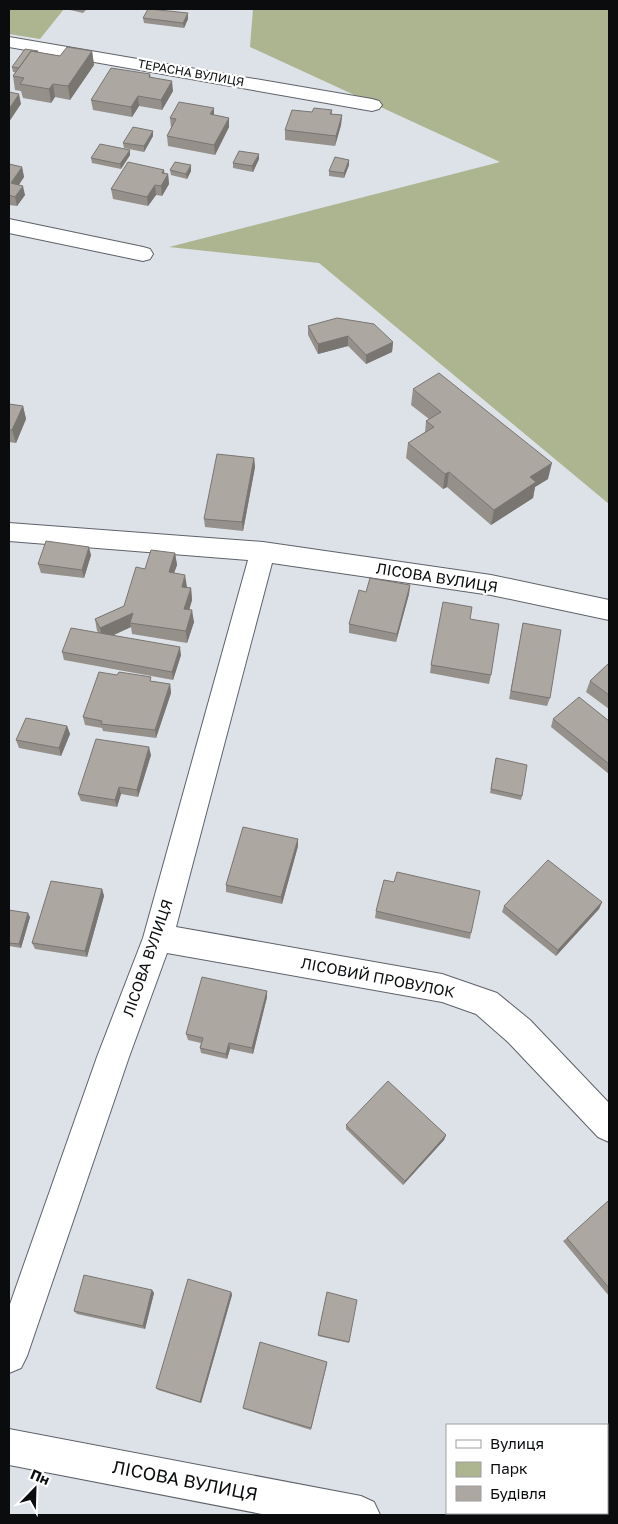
<svg xmlns="http://www.w3.org/2000/svg" width="618" height="1524" viewBox="0 0 618 1524" font-family="'Golos Text',sans-serif">
  <style>
    .green { fill: #adb490 }
    .lines { fill: none; stroke-linecap: round; stroke-linejoin: round }
    .minor-casing { stroke: #5e6268; stroke-width: 2 }
    .minor { fill: #fff; fill-rule: evenodd }
    .wall { fill: #95908a }
    .shaded-wall { fill: #797571 }
    .building { fill: #ada7a1; stroke: #797571 }
    .labels { text-anchor: middle; stroke-width: 4.5; stroke-linejoin: round; paint-order: stroke }
    .far-street-label { font-size: 12px; fill: #0a0c0e; stroke: #fff }
    .street-label { font-size: 15px; fill: #0a0c0e; stroke: #fff }
    .near-street-label { font-size: 18px; fill: #0a0c0e; stroke: #fff }
  </style>
  <rect width="100%" height="100%" fill="#dde2e9"/>
  <!-- green -->
  <path class="green" d="M9,9H64L40,39L9,34Z
    M253,9H609V504L319,263L169,247L500,162L250,47Z"/>
  <g class="lines">
    <defs>
      <path id="minor" d="M9,37L372,99L379,101L382,105L379,109L372,111L9,47Z
        M9,219L143,247L150,249L153,254L150,259L143,261L9,233Z
        M9,523L263,542L491,575L609,600V620L491,595L272,563L176,927L442,974L497,993L530,1020L609,1103V1142L598,1137L508,1042L476,1014L442,1002L167,953L129,1057L27,1356L21,1368L9,1373V1307L97,1057L143,938L248,560L9,541Z
        M9,1429L361,1496L374,1502L380,1515H267L9,1465Z"/>
    </defs>
    <!-- minor casing -->
    <use href="#minor" class="minor-casing"/>
    <!-- minor -->
    <use href="#minor" class="minor"/>
  </g>
  <!-- wall -->
  <path class="wall" d="M66,9H87L83,13Z
    M188,13V19L184,28L144,23L143,18Z
    M38,51L39,53L60,56L92,51L94,65L70,100L55,97L51,103L23,98L21,91L15,90L13,76L15,72H13L12,67Z
    M150,74L151,78L173,91L162,110L139,106L132,117L93,110L91,100Z
    M332,110V114L342,115L341,125L335,146L285,140V130Z
    M214,115L229,118V127L215,155L168,146L167,136L171,128L170,118Z
    M153,131V136L144,152L124,148L123,143Z
    M130,155L121,169L92,163L91,158Z
    M259,159L253,172L233,168V163Z
    M349,160V165L344,178L329,176V171Z
    M9,164L22,167L24,177L19,185L25,195L17,206L9,205Z
    M191,165V171L187,179L171,175L170,170Z
    M164,170V173L168,174L169,184L162,196L156,195L148,206L113,199L111,189Z
    M308,326L393,342L392,352L366,364L348,346L318,354L308,335Z
    M413,389L548,479L535,487L533,498L491,525L447,487L443,489L406,458L408,443L425,432L426,421L429,419L411,405Z
    M9,404L23,406L26,419L16,443L9,442Z
    M254,458L255,467L243,531L205,527L204,519Z
    M175,553L177,565L174,573L187,587L191,588L192,600L189,610L194,622L187,643L132,634L131,627L113,635L181,655L173,680L64,660L62,652L99,633L97,631L95,619L124,606L145,569Z
    M91,555L84,578L41,573L38,564Z
    M410,585L409,594L396,642L349,633V624L366,592Z
    M470,619L491,675L489,684L430,673L431,665Z
    M523,623L550,698L547,706L509,699Z
    M609,663V709L586,692L590,681Z
    M151,681L170,684L171,693L156,738L103,731L102,728L85,725L83,717Z
    M553,719L609,721V774L551,727Z
    M67,726L70,734L61,756L19,748L16,740Z
    M151,755L138,797L121,794L117,807L81,801L78,794Z
    M496,758L522,796L521,800L490,793Z
    M298,839V846L282,904L226,892V885Z
    M102,889L104,896L87,957L35,949L32,943Z
    M602,902L599,909L556,956L502,912L504,906Z
    M9,910L30,917L21,948L9,946Z
    M376,911L471,933L470,939L375,918Z
    M267,991V997L253,1054L230,1049L227,1059L201,1053L200,1048L201,1043L188,1040L186,1034Z
    M346,1125L446,1135L444,1140L403,1185L346,1129Z
    M609,1202V1296L563,1241L567,1238Z
    M152,1290L154,1293L145,1329L77,1314L74,1311Z
    M231,1292L232,1295L201,1403L158,1390L156,1388Z
    M327,1292L349,1342V1343L318,1336Z
    M327,1364L311,1430L244,1409L243,1408Z"/>
  <!-- shaded-wall -->
  <path class="shaded-wall" d="M188,13V19L184,28L183,23Z
    M92,51L94,65L70,100L68,86Z
    M172,81L173,91L162,110L161,100Z
    M53,84L55,97L51,103L49,89Z
    M19,94L21,104L9,122V109Z
    M138,96L139,106L132,117L131,107Z
    M214,108V118L210,114Z
    M342,115L341,125L335,146L336,136Z
    M229,118V127L215,155L214,145Z
    M153,131V136L144,152V146Z
    M130,150V155L121,169L120,164Z
    M259,154V159L253,172L252,166Z
    M349,160V165L344,178V173Z
    M191,165V171L187,179L186,174Z
    M22,167L24,177L13,193L11,183Z
    M164,170L165,179L168,174L169,184L162,196L161,186L162,173Z
    M155,185L156,195L148,206L147,197Z
    M23,186L25,195L17,206L15,197Z
    M348,336V346L318,354V344Z
    M393,342L392,352L366,364V355Z
    M23,406L26,419L16,443L12,430Z
    M254,458L255,467L243,531L242,522Z
    M552,463L548,479L535,487L533,498L491,525L494,510L530,477Z
    M449,472L447,487L443,489L445,474Z
    M89,547L91,555L84,578L82,570Z
    M175,553L177,565L170,584L169,572Z
    M185,575L187,587L184,599L182,587Z
    M410,585L409,594L396,642L397,634Z
    M191,588L192,600L186,621L184,609Z
    M192,610L194,622L187,643L186,631Z
    M133,613L130,623L131,627L103,640L100,628Z
    M180,647L181,655L173,680L172,672Z
    M170,684L171,693L156,738L155,730Z
    M67,726L70,734L61,756L59,748Z
    M149,747L151,755L138,797L137,790Z
    M119,787L121,794L117,807L115,800Z
    M298,839V846L282,904L281,897Z
    M102,889L104,896L87,957L85,951Z
    M602,902L599,909L556,956L558,950Z
    M28,913L30,917L21,948L19,944Z
    M267,991V997L253,1054L252,1048Z
    M229,1043L230,1049L227,1059L226,1054Z
    M446,1135L444,1140L403,1185L405,1181Z
    M152,1290L154,1293L145,1329L143,1326Z
    M231,1292L232,1295L201,1403L200,1402Z"/>
  <!-- building -->
  <path class="building" d="M148,9H149L188,13L183,23L143,18Z
    M67,47L92,51L68,86L53,84L49,89L20,84L24,78L13,76L31,51L60,56Z
    M25,49L38,51L37,52L31,51L19,68L12,67Z
    M111,68L150,74L149,77L172,81L161,100L138,96L131,107L91,100Z
    M9,92L19,94L9,109Z
    M179,102L214,108L210,114L229,118L214,145L167,136L176,119L170,118Z
    M314,108L332,110L330,114L342,115L336,136L285,130L292,110L312,112Z
    M133,127L153,131L144,146L123,143Z
    M100,144L130,150L120,164L91,158Z
    M239,151L259,154L252,166L233,163Z
    M335,157L349,160L344,173L329,171Z
    M128,162L164,170L162,173L168,174L161,186L155,185L147,197L111,189Z
    M175,162L191,165L186,174L170,170Z
    M9,164L22,167L11,183L23,186L15,197L9,195Z
    M337,318L374,324L393,342L366,355L348,336L318,344L308,326Z
    M439,373L552,463L530,477L536,482L494,510L449,472L445,474L408,443L434,427L426,421L441,412L413,389Z
    M9,404L23,406L12,430H9Z
    M217,454L254,458L242,522L204,519Z
    M46,541L89,547L82,570L38,564Z
    M151,550L175,553L169,572L185,575L182,587L191,588L184,609L192,610L186,631L130,623L133,613L100,628L95,619L124,606L136,567L145,569Z
    M370,578L410,585L397,634L349,624L359,590L366,592Z
    M443,602L472,607L470,619L499,624L491,675L431,665Z
    M523,623L561,630L550,698L511,691Z
    M71,628L180,647L172,672L62,652Z
    M609,663V695L590,681Z
    M99,672L117,675L119,672L151,677L150,681L170,684L155,730L101,724L102,721L83,717Z
    M579,697L609,721V764L553,719Z
    M26,718L67,726L59,748L16,740Z
    M96,739L149,747L137,790L119,787L115,800L78,794Z
    M496,758L527,765L522,796L491,789Z
    M243,827L298,839L281,897L226,885Z
    M548,860L602,902L558,950L504,906Z
    M397,872L480,891L471,933L376,911L384,880L394,882Z
    M51,881L102,889L85,951L32,943Z
    M9,910L28,913L19,944L9,943Z
    M202,977L267,991L252,1048L229,1043L226,1054L200,1048L203,1038L186,1034Z
    M388,1081L446,1135L405,1181L346,1125Z
    M608,1201L609,1202V1288L567,1238Z
    M84,1275L152,1290L143,1326L74,1311Z
    M188,1279L231,1292L200,1402L156,1388Z
    M327,1292L357,1300L349,1342L318,1335Z
    M260,1342L327,1362L311,1428L243,1408Z"/>
  <g class="labels">
    <!-- far-street labels -->
    <g class="far-street-label">
      <text transform="translate(191 73) rotate(10)" y="4">ТЕРАСНА ВУЛИЦЯ</text>
    </g>
    <!-- street labels -->
    <g class="street-label">
      <text transform="translate(437 578) rotate(9)" y="5">ЛІСОВА ВУЛИЦЯ</text>
      <text transform="translate(148 958) rotate(-71)" y="5">ЛІСОВА ВУЛИЦЯ</text>
      <text transform="translate(378 978) rotate(11)" y="5">ЛІСОВИЙ ПРОВУЛОК</text>
    </g>
    <!-- near-street labels -->
    <g class="near-street-label">
      <text transform="translate(185 1481) rotate(11)" y="6">ЛІСОВА ВУЛИЦЯ</text>
    </g>
  </g>
  <!-- border -->
  <rect width="618" height="1524" fill="none" stroke="#0a0c0e" stroke-width="20"/>
  <!-- legend -->
  <rect x="446" y="1424" width="162" height="90" fill="#ffffff" stroke="#9d9e9f"/>
  <rect x="456" y="1440" width="25" height="8" fill="#ffffff" stroke="#9d9e9f"/>
  <text x="490" y="1449" font-size="15" fill="#0a0c0e">Вулиця</text>
  <rect x="456" y="1462" width="25" height="15" fill="#adb490" stroke="#9d9e9f"/>
  <text x="490" y="1474" font-size="15" fill="#0a0c0e">Парк</text>
  <rect x="456" y="1486" width="25" height="15" fill="#ada7a1" stroke="#9d9e9f"/>
  <text x="490" y="1499" font-size="15" fill="#0a0c0e">Будівля</text>
  <!-- north arrow -->
  <g transform="translate(35 1489) rotate(23)" stroke="#ffffff" stroke-width="4" paint-order="stroke">
  <path d="M0-4L9 19L0 12L-9 19Z" fill="#0a0c0e"/>
  <text y="-8" font-size="14" font-weight="bold" text-anchor="middle" fill="#0a0c0e">Пн</text>
  </g>
</svg>
